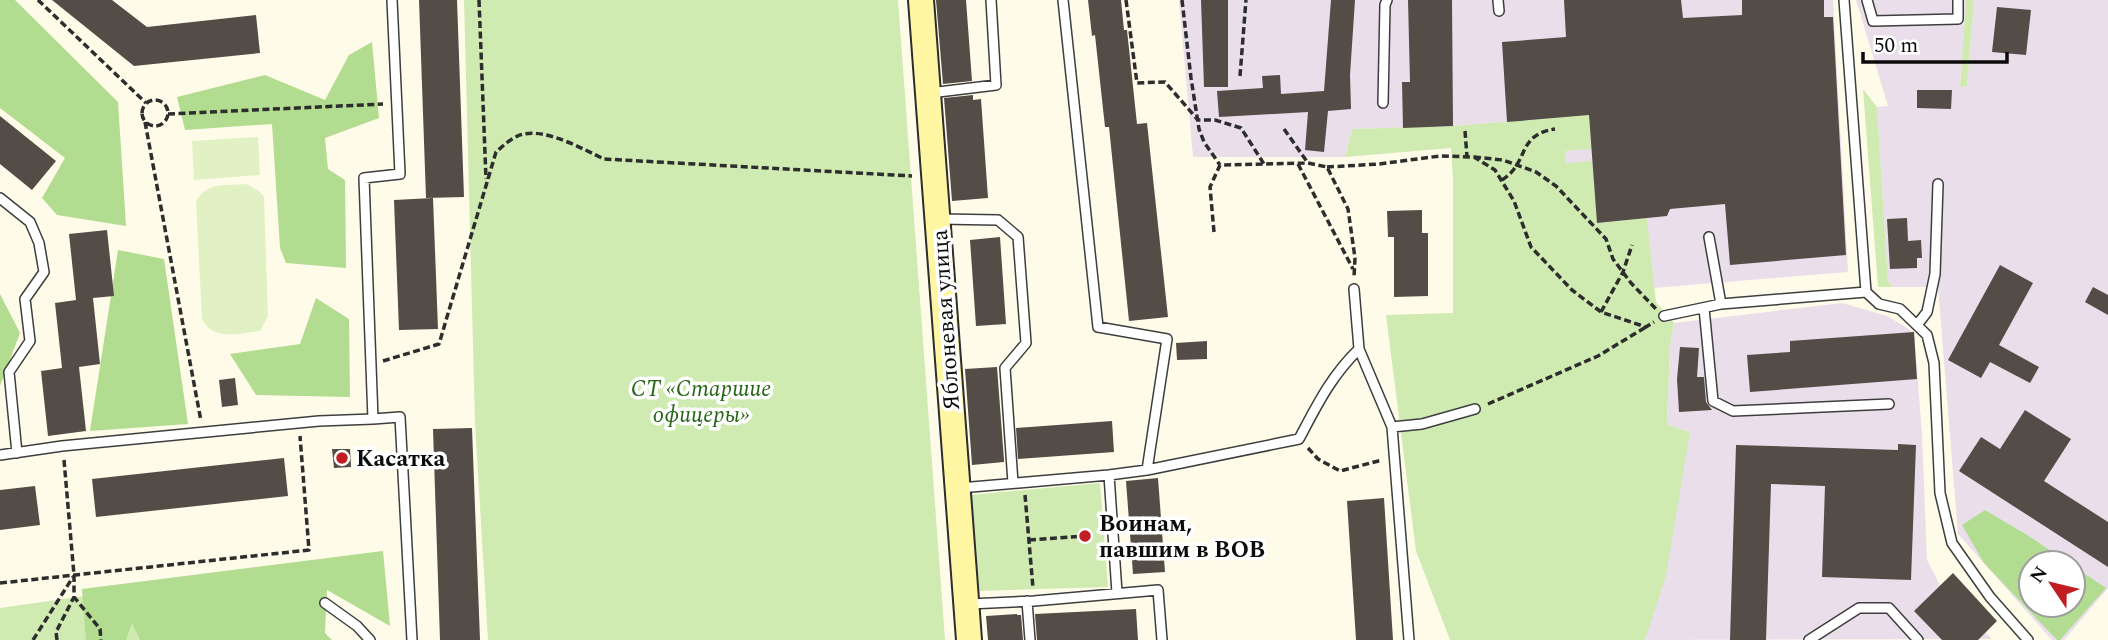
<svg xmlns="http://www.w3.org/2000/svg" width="2108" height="640" viewBox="0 0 2108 640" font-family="Spectral,serif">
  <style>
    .industrial { fill: #eadeeb; fill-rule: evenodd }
    .green { fill: #cfebb2 }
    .forest { fill: #b2dc90 }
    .pitch { fill: #e1f1c4 }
    .building { fill: #544c47 }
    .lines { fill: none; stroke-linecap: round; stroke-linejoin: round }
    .lane-casing { stroke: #3e3e3e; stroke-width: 12 }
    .secondary-casing { stroke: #2d2d2d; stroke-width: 28 }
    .path { stroke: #2d2d2d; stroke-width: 3.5; stroke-dasharray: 7 3.5; stroke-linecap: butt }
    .lane { stroke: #fff; stroke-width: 9 }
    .secondary { stroke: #fff6a4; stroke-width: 24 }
    .poi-dot { fill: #c11d23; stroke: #fff; stroke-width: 2.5 }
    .labels { text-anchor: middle; stroke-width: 7; stroke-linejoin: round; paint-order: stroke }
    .street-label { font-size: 23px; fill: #0b0b0b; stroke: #fff }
    .park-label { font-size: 23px; font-style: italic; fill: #286519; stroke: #fff }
    .poi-label { font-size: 23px; font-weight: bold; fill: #0b0b0b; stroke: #fff; text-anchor: start }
  </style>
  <rect width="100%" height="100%" fill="#fffbe9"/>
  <!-- industrial -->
  <path class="industrial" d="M1179,0H1833L1848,272L1654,288L1647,218L1597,223L1566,164L1565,151L1591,148L1589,115L1453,126L1352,129L1345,157H1193Z
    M1856,0H1966L1960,86H1967L1974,0H2108V588L2064,640H2052L1958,534L1938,287H1893L1888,281L1877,107L1888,106ZM2031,563H2073V605H2031Z
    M1842,303L1887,316L1914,332L1922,434L1927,560L1940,585L1992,639L1645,640L1690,432L1667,424L1670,346L1674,323Z"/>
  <!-- green -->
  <path class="green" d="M464,0H898L945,640H488L475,423Z
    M1966,0H1974L1967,86L1960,87Z
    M1863,89L1877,107L1888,281L1893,287H1878Z
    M1589,115L1591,149L1565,151L1566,163L1592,161L1598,223L1647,218L1656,302L1674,323L1670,346L1667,424L1690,432L1666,576L1645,640H1450L1416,551L1386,315L1453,313V179L1451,148L1345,157L1352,129L1453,126Z
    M1100,483L1108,587L978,591L970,495Z
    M239,574L199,640H0V608Z"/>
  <!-- forest -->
  <path class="forest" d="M0,0H15L118,102L126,226L57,215L42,198L65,158L0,108Z
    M372,42L379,118L325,138L328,169L345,180L346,268L286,263L280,248L272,124L185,130L177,97L265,75L325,100L349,55Z
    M118,250L164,259L188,424L90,431Z
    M0,294L20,333L0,386Z
    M316,298L349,319L350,397L256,395L230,354L300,344Z
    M1985,510L2027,535L2069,563H2031V605H2073V566L2106,588L2060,640H2057L1984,563L1962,525Z
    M383,551L390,626L327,590L325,633L332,640H140L132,623L126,640H86L82,589Z"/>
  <!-- pitch -->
  <path class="pitch" d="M258,137L260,175L194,180L192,141Z
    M247,184L259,191L264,197L268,316L260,331C238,333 214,342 202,319L196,202C205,181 228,186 247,184Z"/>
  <!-- building -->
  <path class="building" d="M52,0H112L147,27L256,15L260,53L134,66Z
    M419,0H457L464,197L426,198Z
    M936,0H966L972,81L943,84Z
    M1088,0H1121L1124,30H1127L1137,124L1147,123L1168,317L1129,321L1109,127H1105L1095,35L1092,36Z
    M1201,0H1228V87H1204Z
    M1331,0H1355L1350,75L1351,109L1328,111L1324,152L1305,150L1308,112L1219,117L1217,91L1263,88L1262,76L1280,75L1281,94L1324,91Z
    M1408,0H1452L1453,126L1403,128L1402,82H1410Z
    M1564,0H1681L1683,18L1742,15V0H1824V17H1833L1846,255L1730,265L1725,204L1670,209L1667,216L1597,223L1589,115L1507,122L1502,42L1566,37Z
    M1997,7L2031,10L2026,55L1992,52Z
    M1917,90H1952L1951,109L1917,108Z
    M973,95V100L981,99L988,198L952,201L944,98Z
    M0,116L56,161L32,190L0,164Z
    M433,198L438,329L399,330L394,200Z
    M1422,210V233H1428V296L1394,297V237H1388L1387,211Z
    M1907,218L1908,241L1921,240L1922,258H1917V268L1890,269L1887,219Z
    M107,230L114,296L93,298L100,364L79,367L86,431L48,436L41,371L62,368L55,303L76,300L69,234Z
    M1000,237L1006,324L976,326L970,240Z
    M2000,265L2033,283L1999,345L2039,367L2030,383L1990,362L1981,378L1948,360Z
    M2093,287L2108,295V315L2085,302Z
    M1914,332L1917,379L1750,392L1747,355L1790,352V341Z
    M1207,341V359L1177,360L1176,343Z
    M1680,347L1699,348L1697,377H1704L1706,402L1712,410L1679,412L1677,379Z
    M997,367L1004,460V462L972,465L965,369Z
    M235,378L238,405L222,407L219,380Z
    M2025,410L2071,439L2044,481L2108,522V567L1959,471L1981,437L2000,449Z
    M1112,421L1114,452L1018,459L1016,428Z
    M472,428L480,640H440L433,429Z
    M1898,444L1916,445L1911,580L1822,577L1825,486L1771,484L1766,640H1730L1736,445L1898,450Z
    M332,449H350L351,467L334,468Z
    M284,458L288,496L96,517L92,479Z
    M1158,478L1165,572L1133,574L1126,481Z
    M35,486L40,525L0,530V490Z
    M1384,498L1393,640H1356L1347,501Z
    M1953,573L1997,621L1978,640H1942L1914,611Z
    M1136,609L1138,640H1037L1035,614Z
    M1017,614V615H1021L1023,640H988L986,616Z"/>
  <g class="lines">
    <defs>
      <path id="lane" d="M392,0L400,174L364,178L373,419L400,417L412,640
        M1063,0L1098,327L1167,339L1147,470
        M1498,0L1499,11
        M1844,0L1866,292L1879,304L1900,309L1927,335L1934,363L1940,493L1952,543L1990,597L2028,640
        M1867,0L1873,21L1958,19V0
        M930,93L996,85L991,0
        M1383,103L1385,5L1387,0
        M0,198L30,222L39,243L44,272L25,299L30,341L9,372L17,453
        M939,219L998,220L1018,237L1026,343L1005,368L1013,483
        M1709,237L1721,304L1866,292
        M1704,308L1713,401L1733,411L1889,404
        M1664,316L1721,304
        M1917,325L1927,312L1935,274L1938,184
        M1359,349L1392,427L1409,640
        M1392,427L1422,424L1475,409
        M0,455L62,446L319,421L373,419
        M1109,475L1117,593
        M960,488L1109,475L1147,470L1299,439C1317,405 1331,376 1359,349L1354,289
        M1027,601L1030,640
        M325,603L357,626L370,640
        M969,604L1034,601L1158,590L1162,640
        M1809,640L1859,608H1889L1918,640"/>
      <path id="secondary" d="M921,0L969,640"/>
    </defs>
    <!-- lane casing -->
    <use href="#lane" class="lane-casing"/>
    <!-- secondary casing -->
    <use href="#secondary" class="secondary-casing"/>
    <!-- path -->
    <path class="path" d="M38,0L146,103
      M479,0L486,179
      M1126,0L1137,83L1165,82L1198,120H1215L1241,128L1264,164
      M1182,0L1191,78L1199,129L1204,142L1220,165
      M1240,76L1246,0
      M142 113a13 13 0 1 1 26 0a13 13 0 1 1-26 0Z
      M168,114L383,104
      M145,122L201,421
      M1284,129L1308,163
      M1465,131L1467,157
      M1474,157L1503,160L1536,172L1556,186L1606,239L1613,259L1631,283L1656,309
      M1298,164L1353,269
      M1327,167L1379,164L1440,156L1474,157L1495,170L1514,201L1531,247L1572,290L1601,312L1646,327L1654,322
      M1502,180C1530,162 1516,135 1555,129
      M1214,232L1210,187L1220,165L1308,163L1327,167L1348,209L1355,258L1354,277
      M1601,312L1623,272L1632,245
      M383,361L439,344L496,152C504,145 513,136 524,134C547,129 583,149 604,159L912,176
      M1488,404L1598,356L1646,327
      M1308,448L1318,459L1340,471L1382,460
      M64,460L74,575V597L100,629L101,640
      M1025,495L1033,588
      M1029,540L1085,536
      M0,583L309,550L300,436
      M33,640L73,577
      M57,640L56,632L74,597"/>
    <!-- lane -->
    <use href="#lane" class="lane"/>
    <!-- secondary -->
    <use href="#secondary" class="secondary"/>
  </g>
  <!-- markers -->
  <g class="poi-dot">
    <circle cx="342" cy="458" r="7"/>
    <circle cx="1085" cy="536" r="7"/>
  </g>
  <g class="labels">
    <!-- street labels -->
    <g class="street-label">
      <text transform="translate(945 320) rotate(-94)" y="8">Яблоневая улица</text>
    </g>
    <!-- park labels -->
    <g class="park-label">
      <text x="701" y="396">СТ «Старшие<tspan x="701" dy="26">офицеры»</tspan></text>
    </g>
    <!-- poi labels -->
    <g class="poi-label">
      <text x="356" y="466">Касатка</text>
      <text x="1099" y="531">Воинам,<tspan x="1099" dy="26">павшим в ВОВ</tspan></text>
    </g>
  </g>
  <!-- north arrow -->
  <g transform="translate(2052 584) rotate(305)"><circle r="33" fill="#ffffff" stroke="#9d9d9d" stroke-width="2"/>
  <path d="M0-5L12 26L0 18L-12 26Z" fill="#c11d23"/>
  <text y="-10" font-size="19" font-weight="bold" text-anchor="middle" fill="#0b0b0b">N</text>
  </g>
  <!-- scale -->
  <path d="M1863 52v10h144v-10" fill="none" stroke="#0b0b0b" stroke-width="3.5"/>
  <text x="1874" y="52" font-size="21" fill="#0b0b0b" stroke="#ffffff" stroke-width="5" paint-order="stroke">50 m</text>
</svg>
